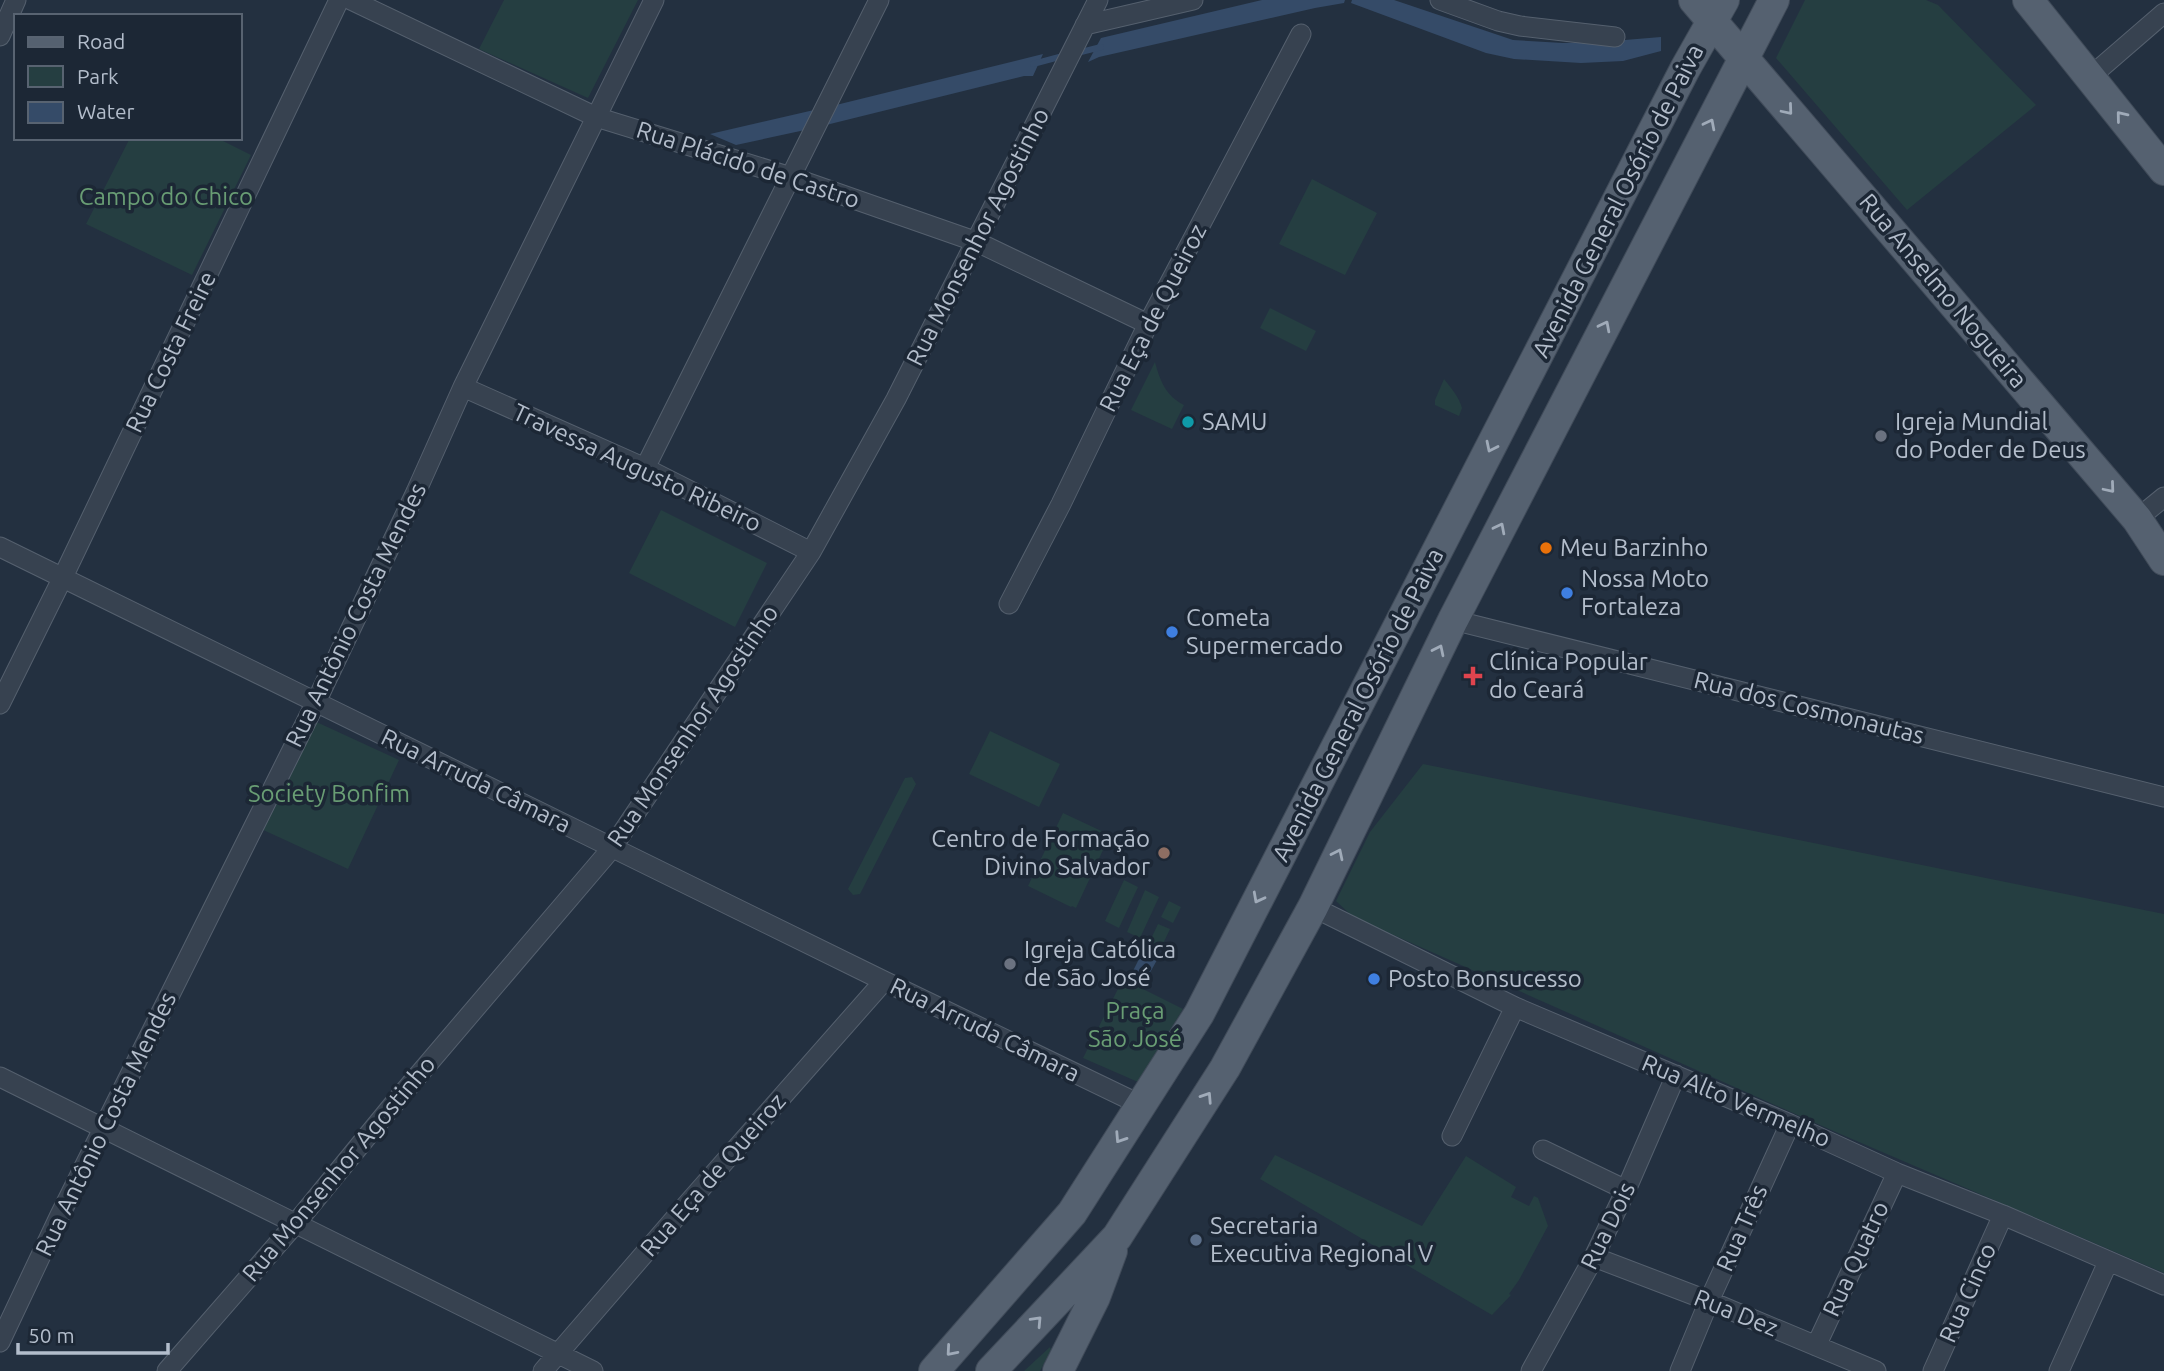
<svg xmlns="http://www.w3.org/2000/svg" width="2164" height="1371" viewBox="0 0 2164 1371" font-family="Ubuntu,sans-serif">
  <style>
    .green { fill: #253e41 }
    .water { fill: #354b68 }
    .lines { fill: none; stroke-linecap: round; stroke-linejoin: round }
    .stream { stroke: #354b68; stroke-width: 6 }
    .street-casing { stroke: #55606e; stroke-width: 21 }
    .primary-casing { stroke: #404b59; stroke-width: 32 }
    .street { stroke: #374250; stroke-width: 19 }
    .primary { stroke: #556170; stroke-width: 30 }
    .oneway { stroke: #a0abb9 }
    .culture-dot { fill: #0f9aa8; stroke: #1c2735; stroke-width: 2.5 }
    .worship-dot { fill: #6b7280; stroke: #1c2735; stroke-width: 2.5 }
    .food-dot { fill: #e8710a; stroke: #1c2735; stroke-width: 2.5 }
    .shop-dot { fill: #3f7fe0; stroke: #1c2735; stroke-width: 2.5 }
    .health-dot { fill: #e0444e; stroke: #1c2735; stroke-width: 2.5 }
    .education-dot { fill: #8d6e63; stroke: #1c2735; stroke-width: 2.5 }
    .service-dot { fill: #5c6f8a; stroke: #1c2735; stroke-width: 2.5 }
    .labels { text-anchor: middle; stroke-width: 7; stroke-linejoin: round; paint-order: stroke }
    .street-label { font-size: 24px; fill: #b3bdcb; stroke: #1c2735 }
    .park-label { font-size: 24px; fill: #699d74; stroke: #1c2735 }
    .poi-label { font-size: 24px; fill: #b3bdcb; stroke: #1c2735; text-anchor: start }
  </style>
  <rect width="100%" height="100%" fill="#233040"/>
  <!-- green -->
  <path class="green" d="M504,0H638L588,98L479,49Z
    M1805,0H1926L1938,5L2036,105L1907,210L1776,58Z
    M130,138H217L251,155L192,275L86,224Z
    M1312,179L1377,213L1345,275L1279,244Z
    M1270,308L1316,331L1306,351L1260,328Z
    M1155,362C1160,381 1166,396 1184,405L1172,429L1131,410Z
    M1444,379C1452,389 1459,397 1462,408L1459,416L1435,405V400Z
    M661,510L767,563L735,627L629,573Z
    M310,719L399,760L348,869L259,828Z
    M990,731L1060,764L1039,807L969,774Z
    M1423,764L2164,914V1273L1838,1133L1353,917L1336,901L1370,832Z
    M912,777L916,784L860,894L853,895L848,889L905,778Z
    M1063,813L1110,835L1076,908L1072,906L1071,907L1028,886Z
    M1124,880L1138,887L1119,928L1105,921Z
    M1145,890L1159,897L1140,938L1127,932Z
    M1169,901L1181,907L1173,923L1161,917Z
    M1158,924L1170,929L1161,948L1149,943Z
    M1123,979L1183,1009L1138,1082L1083,1058Z
    M1275,1155L1422,1226L1466,1156L1516,1187L1511,1197L1529,1206L1534,1196L1538,1198L1548,1226L1519,1280L1509,1294L1511,1295L1492,1315L1260,1179Z
    M1050,1347L1051,1350L1040,1371H1024Z"/>
  <!-- water -->
  <path class="water" d="M1262,0H1345L1344,3L1315,8L1099,57L1088,62L1101,38Z
    M1352,0H1394L1513,40L1563,43L1613,41L1661,37V51L1623,61L1581,63L1514,59L1486,53L1351,3Z
    M1043,54L1033,76H1024L826,125L836,105Z
    M814,110L805,130L736,145L710,134Z
    M1142,953L1157,960L1147,978L1133,971Z"/>
  <g class="lines">
    <!-- stream -->
    <path class="stream" d="M1077,53L1101,47
      M1033,64L1063,56"/>
    <defs>
      <path id="street" d="M351,0L596,117L791,177L977,242L1148,324
        M1440,0L1498,21L1520,26L1615,37
        M1085,25L1193,0
        M0,36L16,0
        M2090,77L2164,13
        M463,387L645,468L811,552
        M645,468L879,0
        M2137,519L2164,497
        M0,547L884,981L1141,1105
        M1009,604L1061,504L1148,324L1301,34
        M1453,620L2164,797
        M0,704L63,577L339,0
        M1313,907L1515,1007L1790,1124L1897,1173L2003,1215L2164,1285
        M0,1077L593,1371
        M1452,1136L1515,1007
        M1543,1150L1626,1190
        M1594,1257L1709,1301L1876,1371
        M0,1342L60,1215L316,702L416,492L463,387L654,0
        M1816,1346L1897,1173
        M167,1371L296,1223L392,1106L612,848L811,552L896,399L1098,0
        M543,1371L689,1202L884,981
        M1531,1371L1594,1257L1626,1190L1676,1075
        M1680,1371L1709,1301L1790,1124
        M1933,1371L2003,1215
        M2059,1371L2108,1262"/>
      <path id="primary" d="M1694,0L2137,519L2164,560
        M2028,0L2164,170
        M934,1371L1072,1213L1199,1014L1685,69L1724,0
        M991,1371L1117,1237L1225,1068L1313,907L1453,620L1774,0
        M1058,1371L1095,1297L1112,1251"/>
    </defs>
    <!-- street casing -->
    <use href="#street" class="street-casing"/>
    <!-- primary casing -->
    <use href="#primary" class="primary-casing"/>
    <!-- street -->
    <use href="#street" class="street"/>
    <!-- primary -->
    <use href="#primary" class="primary"/>
  </g>
  <!-- one-way arrows -->
  <defs><path id="oneway-chevron" d="M-2-3.5L2.5 0L-2 3.5" fill="none" stroke-width="1.6" stroke-linecap="round" stroke-linejoin="round" transform="scale(1.75)"/></defs>
  <g class="oneway">
    <use href="#oneway-chevron" transform="translate(1788 110) rotate(50)"/>
    <use href="#oneway-chevron" transform="translate(2121 116) rotate(-129)"/>
    <use href="#oneway-chevron" transform="translate(1710 124) rotate(-63)"/>
    <use href="#oneway-chevron" transform="translate(1605 326) rotate(-63)"/>
    <use href="#oneway-chevron" transform="translate(1491 447) rotate(116)"/>
    <use href="#oneway-chevron" transform="translate(2110 488) rotate(50)"/>
    <use href="#oneway-chevron" transform="translate(1500 528) rotate(-63)"/>
    <use href="#oneway-chevron" transform="translate(1439 650) rotate(-64)"/>
    <use href="#oneway-chevron" transform="translate(1338 854) rotate(-64)"/>
    <use href="#oneway-chevron" transform="translate(1258 898) rotate(118)"/>
    <use href="#oneway-chevron" transform="translate(1207 1097) rotate(-57)"/>
    <use href="#oneway-chevron" transform="translate(1120 1138) rotate(123)"/>
    <use href="#oneway-chevron" transform="translate(1037 1321) rotate(-47)"/>
    <use href="#oneway-chevron" transform="translate(951 1351) rotate(131)"/>
  </g>
  <!-- markers -->
  <circle class="culture-dot" cx="1188" cy="422" r="7"/>
  <g class="worship-dot">
    <circle cx="1881" cy="436" r="7"/>
    <circle cx="1010" cy="964" r="7"/>
  </g>
  <circle class="food-dot" cx="1546" cy="548" r="7"/>
  <g class="shop-dot">
    <circle cx="1567" cy="593" r="7"/>
    <circle cx="1172" cy="632" r="7"/>
    <circle cx="1374" cy="979" r="7"/>
  </g>
  <path class="health-dot" d="M1469.5 665.5h7v7h7v7h-7v7h-7v-7h-7v-7h7z"/>
  <circle class="education-dot" cx="1164" cy="853" r="7"/>
  <circle class="service-dot" cx="1196" cy="1240" r="7"/>
  <g class="labels">
    <!-- street labels -->
    <g class="street-label">
      <text transform="translate(748 165) rotate(18)" y="8">Rua Plácido de Castro</text>
      <text transform="translate(1618 201) rotate(-63)" y="8">Avenida General Osório de Paiva</text>
      <text transform="translate(978 237) rotate(-63)" y="8">Rua Monsenhor Agostinho</text>
      <text transform="translate(1943 291) rotate(50)" y="8">Rua Anselmo Nogueira</text>
      <text transform="translate(1153 318) rotate(-63)" y="8">Rua Eça de Queiroz</text>
      <text transform="translate(171 352) rotate(-64)" y="8">Rua Costa Freire</text>
      <text transform="translate(637 468) rotate(25)" y="8">Travessa Augusto Ribeiro</text>
      <text transform="translate(356 615) rotate(-64)" y="8">Rua Antônio Costa Mendes</text>
      <text transform="translate(1358 705) rotate(-63)" y="8">Avenida General Osório de Paiva</text>
      <text transform="translate(1809 708) rotate(14)" y="8">Rua dos Cosmonautas</text>
      <text transform="translate(693 726) rotate(-56)" y="8">Rua Monsenhor Agostinho</text>
      <text transform="translate(476 781) rotate(26)" y="8">Rua Arruda Câmara</text>
      <text transform="translate(985 1030) rotate(26)" y="8">Rua Arruda Câmara</text>
      <text transform="translate(1736 1101) rotate(23)" y="8">Rua Alto Vermelho</text>
      <text transform="translate(106 1124) rotate(-64)" y="8">Rua Antônio Costa Mendes</text>
      <text transform="translate(339 1169) rotate(-50)" y="8">Rua Monsenhor Agostinho</text>
      <text transform="translate(713 1175) rotate(-49)" y="8">Rua Eça de Queiroz</text>
      <text transform="translate(1608 1226) rotate(-64)" y="8">Rua Dois</text>
      <text transform="translate(1742 1228) rotate(-66)" y="8">Rua Três</text>
      <text transform="translate(1856 1259) rotate(-65)" y="8">Rua Quatro</text>
      <text transform="translate(1968 1293) rotate(-66)" y="8">Rua Cinco</text>
      <text transform="translate(1736 1313) rotate(22)" y="8">Rua Dez</text>
    </g>
    <!-- park labels -->
    <g class="park-label">
      <text x="166" y="205">Campo do Chico</text>
      <text x="329" y="802">Society Bonfim</text>
      <text x="1135" y="1019">Praça<tspan x="1135" dy="28">São José</tspan></text>
    </g>
    <!-- poi labels -->
    <g class="poi-label">
      <text x="1202" y="430">SAMU</text>
      <text x="1895" y="430">Igreja Mundial<tspan x="1895" dy="28">do Poder de Deus</tspan></text>
      <text x="1560" y="556">Meu Barzinho</text>
      <text x="1581" y="587">Nossa Moto<tspan x="1581" dy="28">Fortaleza</tspan></text>
      <text x="1186" y="626">Cometa<tspan x="1186" dy="28">Supermercado</tspan></text>
      <text x="1489" y="670">Clínica Popular<tspan x="1489" dy="28">do Ceará</tspan></text>
      <text x="1150" y="847" text-anchor="end">Centro de Formação<tspan x="1150" dy="28">Divino Salvador</tspan></text>
      <text x="1024" y="958">Igreja Católica<tspan x="1024" dy="28">de São José</tspan></text>
      <text x="1388" y="987">Posto Bonsucesso</text>
      <text x="1210" y="1234">Secretaria<tspan x="1210" dy="28">Executiva Regional V</tspan></text>
    </g>
  </g>
  <!-- legend -->
  <rect x="14" y="14" width="228" height="126" fill="#1c2735" stroke="#586371" stroke-width="2"/>
  <rect x="28" y="37" width="35" height="10" fill="#556170" stroke="#586371" stroke-width="2"/>
  <text x="77" y="49" font-size="21" fill="#b3bdcb">Road</text>
  <rect x="28" y="66" width="35" height="21" fill="#253e41" stroke="#586371" stroke-width="2"/>
  <text x="77" y="84" font-size="21" fill="#b3bdcb">Park</text>
  <rect x="28" y="102" width="35" height="21" fill="#354b68" stroke="#586371" stroke-width="2"/>
  <text x="77" y="119" font-size="21" fill="#b3bdcb">Water</text>
  <!-- scale -->
  <path d="M18 1343v10h150v-10" fill="none" stroke="#b3bdcb" stroke-width="3.5"/>
  <text x="28" y="1343" font-size="21" fill="#b3bdcb" stroke="#1c2735" stroke-width="5" paint-order="stroke">50 m</text>
</svg>
